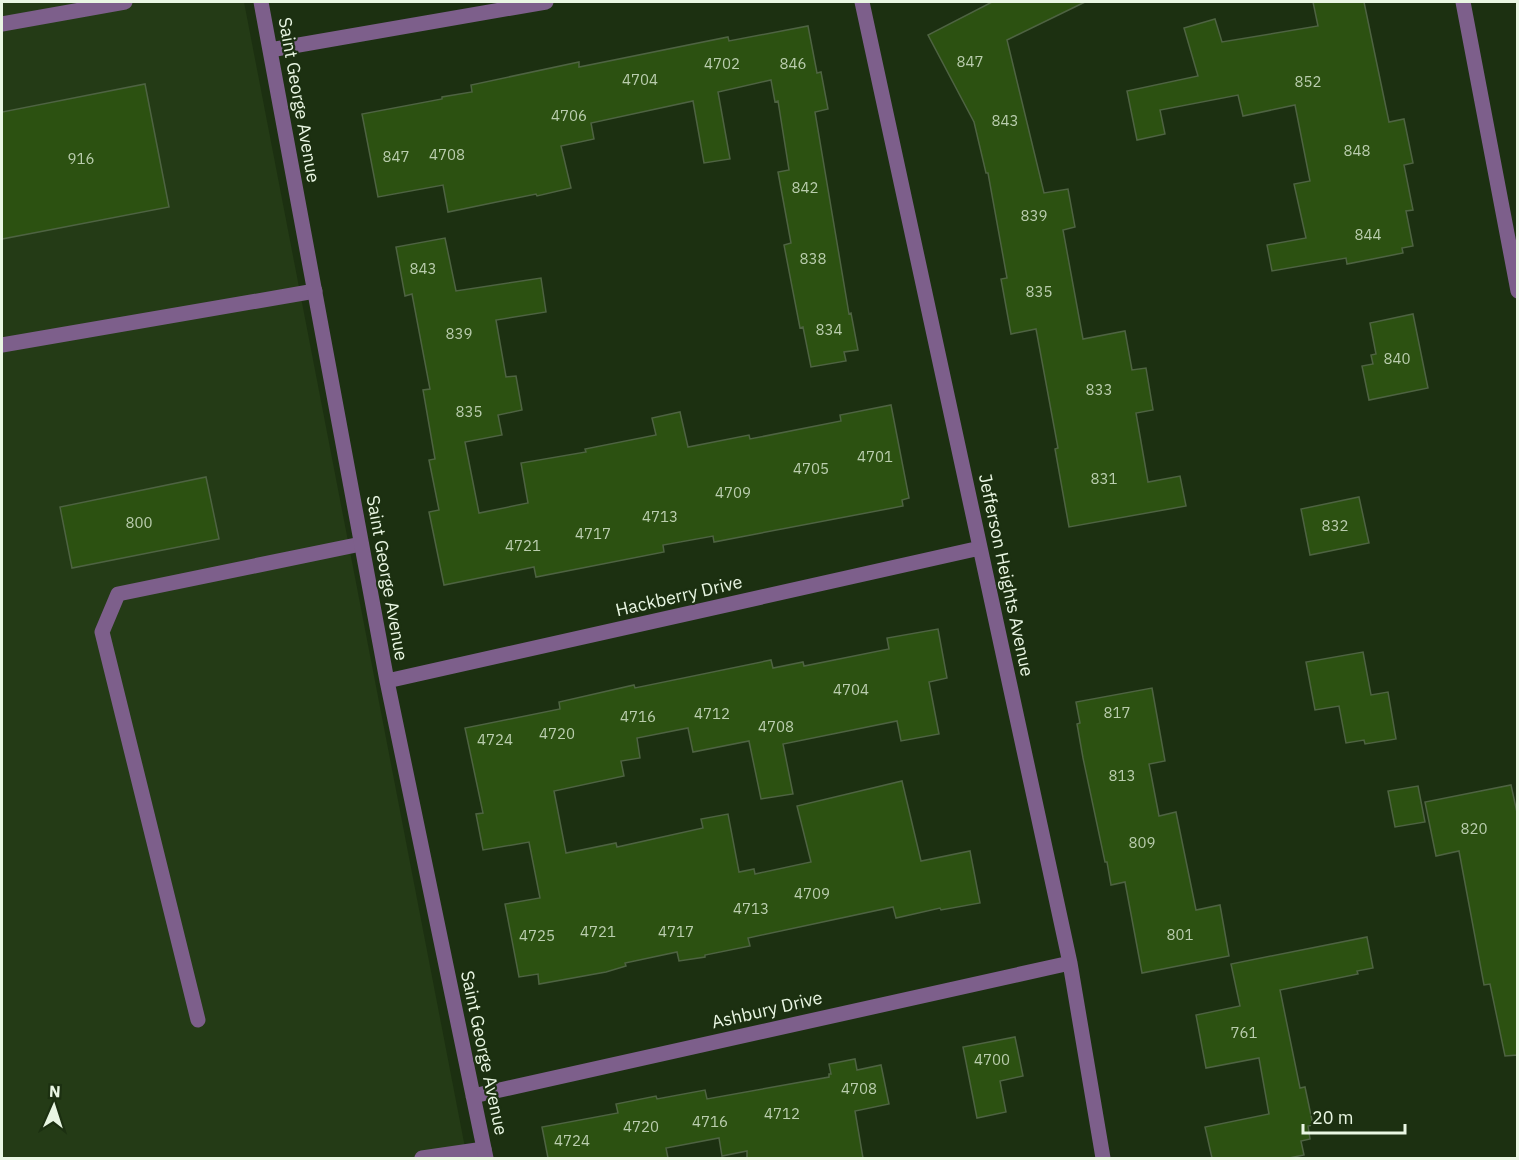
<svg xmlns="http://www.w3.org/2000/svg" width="1519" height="1160" viewBox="0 0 1519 1160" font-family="'IBM Plex Sans',sans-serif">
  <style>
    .built { fill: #243b16 }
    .building { fill: #2c5111; stroke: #4e6342; stroke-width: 1.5 }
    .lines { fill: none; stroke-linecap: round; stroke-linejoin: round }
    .service { stroke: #7d5f8b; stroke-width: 15 }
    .minor { stroke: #7d5f8b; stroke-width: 15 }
    .labels { text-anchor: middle; stroke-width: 4.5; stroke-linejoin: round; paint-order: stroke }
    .number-label { font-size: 15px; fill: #bacdae }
    .street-label { font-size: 18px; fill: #e9f6e3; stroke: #1c3011 }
  </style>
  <rect width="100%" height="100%" fill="#1c3011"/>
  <!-- built -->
  <path class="built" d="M2,2H244L467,1158H2Z"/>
  <!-- building -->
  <path class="building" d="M992,2H1085L1007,40L1044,193L1068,189L1075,227L1063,230L1083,339L1125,331L1132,370L1146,368L1153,410L1136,413L1148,482L1180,476L1186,506L1069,527L1055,449L1058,448L1036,329L1011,334L1001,279L1007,278L988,173H986L974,122L928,35Z
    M1313,2H1364L1389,122L1404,119L1413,163L1404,165L1413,210L1406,211L1413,246L1402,248L1403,253L1347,264L1346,258L1272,271L1267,245L1306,238L1294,184L1310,181L1295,105L1243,116L1238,95L1160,110L1165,134L1137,140L1127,91L1198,76L1184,28L1215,19L1222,42L1318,26Z
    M808,26L817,73L821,72L828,109L815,112L849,314L851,313L858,350L844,352L846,361L811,367L803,327L800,328L784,245L791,243L778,172L789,170L778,101L775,102L771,80L718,92L730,159L704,163L693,101L591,123L594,139L561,146L571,188L537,196L536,194L448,212L443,185L378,197L362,114L442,99V97L472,92L471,85L579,62V67L728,37L729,41Z
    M145,84L169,207L2,239V112Z
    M445,238L456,291L541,278L546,312L496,320L506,377L516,376L522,410L498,415L502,435L465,442L479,513L528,503L521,463L586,452L585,449L656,435L652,418L680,412L688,447L749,435L750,439L841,421L840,415L891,405L909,498L902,500L903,506L714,542L713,536L663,545L664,552L536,577L534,567L444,585L429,512L439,510L429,460L435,459L423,390L430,389L412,294L405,296L396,247Z
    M1413,314L1428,388L1369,400L1362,366L1373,364L1371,355L1376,354L1370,323Z
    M206,477L219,539L72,568L60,507Z
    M1359,497L1369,543L1310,555L1301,509Z
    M938,629L947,678L929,682L939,734L901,741L897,721L783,744L793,794L761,799L749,741L693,752L688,728L637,738L640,758L621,761L624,776L554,791L566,853L616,843L617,847L703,828L701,819L728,814L739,872L754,869L755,874L811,862L797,806L902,781L921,861L970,851L980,903L941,910L940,908L896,918L893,907L748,938L750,946L705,955V957L679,961L677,952L625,963L626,966L606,972L539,984L538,974L519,977L505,904L540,898L529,842L483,850L476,814L483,813L465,728L560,709L559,702L634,685L635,688L771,660L773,668L803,662L804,666L889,649L887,638Z
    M1363,652L1371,695L1388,692L1396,739L1365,744L1364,740L1346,743L1339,706L1315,710L1306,662Z
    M1152,688L1165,761L1149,764L1159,816L1176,812L1196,910L1220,905L1229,956L1142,973L1125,882L1111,885L1107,862H1105L1083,758L1077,724L1080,723L1076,702Z
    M1511,785L1518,817V1055L1505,1056L1490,984L1484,985L1459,851L1436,856L1425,802Z
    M1418,786L1425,822L1395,827L1388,791Z
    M1367,937L1373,968L1357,971L1358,974L1280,990L1300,1088L1305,1087L1313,1125L1308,1126L1310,1139L1301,1141L1304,1155L1289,1158H1212L1205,1127L1269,1114L1259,1058L1206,1068L1196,1015L1240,1006L1231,964Z
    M1015,1037L1023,1076L1000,1081L1006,1112L977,1118L963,1047Z
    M855,1059L857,1070L881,1065L889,1104L855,1111L863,1158H747V1151L722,1156L719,1138L666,1148L668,1158H548L542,1127L618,1113L616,1104L656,1096L657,1099L705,1090L707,1099L829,1077V1074H831L829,1064Z"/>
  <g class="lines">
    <!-- service -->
    <path class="service" d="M2,24L125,2
      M2,345L315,291
      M198,1020L102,632L118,594L361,544
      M422,1158L484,1149"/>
    <!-- minor -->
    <path class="minor" d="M261,2L387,681L486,1158
      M862,2L1070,963L1103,1158
      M1463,2L1518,291
      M270,50L546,2
      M387,681L980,548
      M473,1096L1070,963"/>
  </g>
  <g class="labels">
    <!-- number labels -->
    <g class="number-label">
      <text x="970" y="67">847</text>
      <text x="722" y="69">4702</text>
      <text x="793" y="69">846</text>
      <text x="640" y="85">4704</text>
      <text x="1308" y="87">852</text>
      <text x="569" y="121">4706</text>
      <text x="1005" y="126">843</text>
      <text x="1357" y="156">848</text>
      <text x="447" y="160">4708</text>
      <text x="396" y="162">847</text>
      <text x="81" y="164">916</text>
      <text x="805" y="193">842</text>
      <text x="1034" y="221">839</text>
      <text x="1368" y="240">844</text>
      <text x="813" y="264">838</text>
      <text x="423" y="274">843</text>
      <text x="1039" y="297">835</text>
      <text x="829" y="335">834</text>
      <text x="459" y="339">839</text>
      <text x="1397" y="364">840</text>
      <text x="1099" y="395">833</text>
      <text x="469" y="417">835</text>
      <text x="875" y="462">4701</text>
      <text x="811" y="474">4705</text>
      <text x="1104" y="484">831</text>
      <text x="733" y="498">4709</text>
      <text x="660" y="522">4713</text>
      <text x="139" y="528">800</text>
      <text x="1335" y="531">832</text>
      <text x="593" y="539">4717</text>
      <text x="523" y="551">4721</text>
      <text x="851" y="695">4704</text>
      <text x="1117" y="718">817</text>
      <text x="712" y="719">4712</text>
      <text x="638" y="722">4716</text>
      <text x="776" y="732">4708</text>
      <text x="557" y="739">4720</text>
      <text x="495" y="745">4724</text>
      <text x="1122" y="781">813</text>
      <text x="1474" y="834">820</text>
      <text x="1142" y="848">809</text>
      <text x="812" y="899">4709</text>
      <text x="751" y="914">4713</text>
      <text x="598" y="937">4721</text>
      <text x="676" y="937">4717</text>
      <text x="1180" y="940">801</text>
      <text x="537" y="941">4725</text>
      <text x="1244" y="1038">761</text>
      <text x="992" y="1065">4700</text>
      <text x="859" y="1094">4708</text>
      <text x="782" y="1119">4712</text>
      <text x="710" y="1127">4716</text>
      <text x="641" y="1132">4720</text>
      <text x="572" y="1146">4724</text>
    </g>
    <!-- street labels -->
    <g class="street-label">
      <text transform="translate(299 100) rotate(80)" y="6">Saint George Avenue</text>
      <text transform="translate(1006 575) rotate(78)" y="6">Jefferson Heights Avenue</text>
      <text transform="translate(387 578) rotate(80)" y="6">Saint George Avenue</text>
      <text transform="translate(679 596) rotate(-13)" y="6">Hackberry Drive</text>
      <text transform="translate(767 1010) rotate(-13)" y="6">Ashbury Drive</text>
      <text transform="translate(484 1053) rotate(78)" y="6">Saint George Avenue</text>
    </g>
  </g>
  <!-- border -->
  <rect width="1519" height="1160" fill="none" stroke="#e9f6e3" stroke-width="6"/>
  <!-- north arrow -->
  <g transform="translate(54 1106) rotate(3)" stroke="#1c3011" stroke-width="4.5" paint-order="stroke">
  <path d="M0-4.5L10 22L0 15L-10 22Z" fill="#e9f6e3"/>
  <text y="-9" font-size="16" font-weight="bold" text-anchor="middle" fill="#e9f6e3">N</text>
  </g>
  <!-- scale -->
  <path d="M1303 1124v9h102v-9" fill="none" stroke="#e9f6e3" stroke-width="3"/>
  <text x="1312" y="1124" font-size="18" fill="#e9f6e3" stroke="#1c3011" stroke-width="4.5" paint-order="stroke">20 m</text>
</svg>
